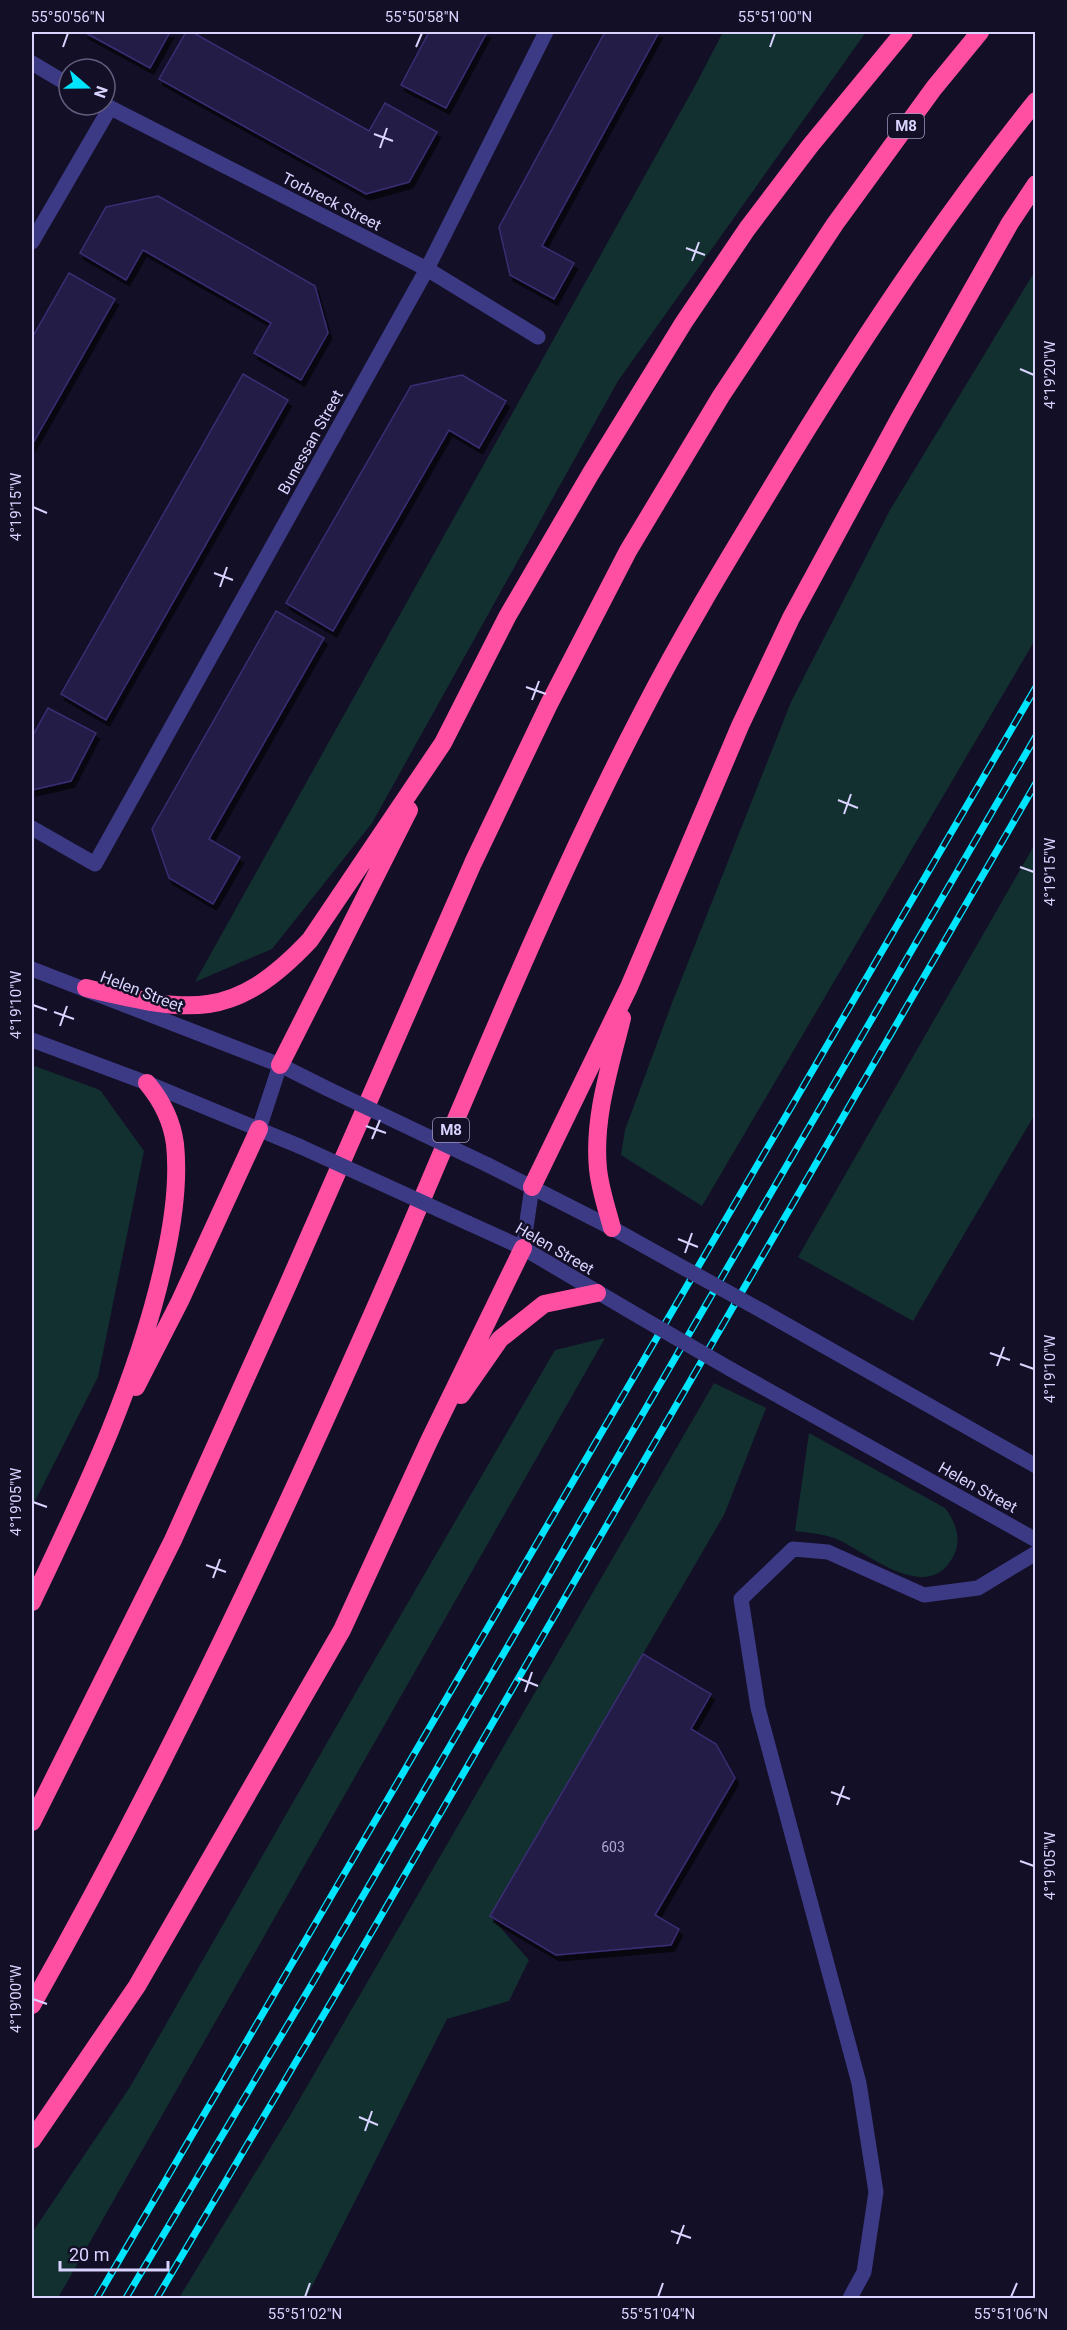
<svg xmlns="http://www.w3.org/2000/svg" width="1067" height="2330" viewBox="0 0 1067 2330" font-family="Roboto,sans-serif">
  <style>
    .green { fill: #12302f }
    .building { fill: #241b47; stroke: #3b2d73; stroke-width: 1.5; filter: url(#shadow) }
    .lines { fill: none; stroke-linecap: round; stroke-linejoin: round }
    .service { stroke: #3d3a85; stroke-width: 15 }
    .minor { stroke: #3d3a85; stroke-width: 15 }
    .tertiary { stroke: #3d3a85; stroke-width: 15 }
    .motorway { stroke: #ff4fa3; stroke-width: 18 }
    .rail-casing { stroke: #00e5ff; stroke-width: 7 }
    .rail { stroke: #130f26; stroke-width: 4.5; stroke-dasharray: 14; stroke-linecap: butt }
    .tertiary-bridge { stroke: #3d3a85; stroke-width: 15 }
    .ticks { fill: none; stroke: #d9d4ff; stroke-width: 2 }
    .labels { text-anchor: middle; stroke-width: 5; stroke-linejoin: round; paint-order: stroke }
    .number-label { font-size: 14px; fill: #aca6d1 }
    .shield { fill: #130f26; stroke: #9e99be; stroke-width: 1.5 }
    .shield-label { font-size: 15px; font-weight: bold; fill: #d9d4ff }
    .street-label { font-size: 16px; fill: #d9d4ff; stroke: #130f26 }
    .neatline { fill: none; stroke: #d9d4ff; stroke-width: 2 }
    .ticks-label { font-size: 15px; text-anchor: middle; fill: #d9d4ff }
  </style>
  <defs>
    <filter id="shadow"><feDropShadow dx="3.5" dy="6" stdDeviation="0" flood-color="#0009"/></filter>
  </defs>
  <rect width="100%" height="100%" fill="#130f26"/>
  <!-- green -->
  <path class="green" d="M723,32H866L618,381L372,823L272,949L195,982L696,84Z
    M1035,271V640L702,1206L621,1155L625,1130L672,1003L791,702L890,510Z
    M1035,844V1114L913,1321L798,1257Z
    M32,1065L100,1090L144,1151L98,1377L32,1507Z
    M605,1338L58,2298H32V2233L130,2087L367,1673L555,1350Z
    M714,1383L766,1408L724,1515L490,1916L529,1960L509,2001L447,2019L306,2298H179L291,2114Z
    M809,1433L945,1508C955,1521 962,1538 954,1555C930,1605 871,1556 841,1541C827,1534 811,1533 795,1531Z"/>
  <!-- building -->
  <path class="building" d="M84,32H170L150,68Z
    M186,32H192L369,131L385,103L437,132L409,182L366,194L159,79Z
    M429,32H487L446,108L401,85Z
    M605,32H659L542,246L574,263L554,299L510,275L499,227Z
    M158,196L315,286L328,333L301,380L254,353L271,323L143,250L126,280L80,253L106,207Z
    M69,273L115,299L32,445V338Z
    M243,374L288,400L106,720L61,694Z
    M462,375L506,401L479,448L449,430L333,631L286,603L411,386Z
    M276,611L324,638L209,839L240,857L213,904L169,878L152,829Z
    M48,708L96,733L71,781L32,790V737Z
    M643,1654L711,1694L691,1729L716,1744L735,1778L655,1915L679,1929L671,1945L556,1955L490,1916Z"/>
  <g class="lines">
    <!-- service -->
    <path class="service" d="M850,2298L864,2272L876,2192L859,2083L758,1708L741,1599L793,1549L828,1552L924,1595L978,1588L1036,1553"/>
    <!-- minor -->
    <path class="minor" d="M32,63L69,85
      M105,105L427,269L538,337
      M32,242L110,108
      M32,828L95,864L427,269L546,32"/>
    <!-- tertiary -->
    <path class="tertiary" d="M32,969L280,1065L328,1089
      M32,1040L147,1083L299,1146
      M259,1129L280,1065
      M488,1165L612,1228L673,1262
      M468,1223L523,1248L640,1317
      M523,1248L532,1187
      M764,1312L1036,1466
      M732,1370L1036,1540"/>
    <!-- motorway -->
    <path class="motorway" d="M86,988C189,1012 232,1023 310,940L443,743L507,617L591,473L684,322L747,229L810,146L904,32
      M280,1065L409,810
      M532,1187L629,987L740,726L791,618L899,419L1010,223L1036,184
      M612,1228C607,1209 600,1189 598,1169C593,1118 610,1067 622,1018
      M136,1387L180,1301L259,1129
      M461,1395L500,1339L544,1304L597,1293
      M32,1602C85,1491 139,1379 165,1258C173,1222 179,1182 175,1144C172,1121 162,1101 147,1083
      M32,1822L173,1540L286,1289L473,863L549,704L628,551L721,396L835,224L934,88L980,32
      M32,2005C167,1766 284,1517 394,1265C474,1079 549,891 643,711C681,637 724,566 767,495C849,358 936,225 1036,101
      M32,2140L137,1986L342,1630L429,1441L523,1248"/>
    <defs>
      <path id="rail" d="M97,2298L1036,687
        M126,2298L313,1982L1036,736
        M157,2298L337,1992L1036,783"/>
    </defs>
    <!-- rail casing -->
    <use href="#rail" class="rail-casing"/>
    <!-- rail -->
    <use href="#rail" class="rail"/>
    <!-- tertiary-bridge -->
    <path class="tertiary-bridge" d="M328,1089L488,1165
      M299,1146L468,1223
      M673,1262L764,1312
      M640,1317L732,1370"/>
  </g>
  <!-- ticks -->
  <path class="ticks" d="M63,47L68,33M416,47L422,33M770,47L775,33M374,134L393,141M380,148L387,128M686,248L705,255M692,261L699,242M1020,369L1034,375M33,507L47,513M214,573L233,580M220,587L227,567M526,687L546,694M532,700L539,681M838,800L858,808M844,814L851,794M1020,867L1034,872M33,1005L47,1010M54,1012L74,1019M60,1026L67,1006M366,1126L386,1133M372,1139L380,1120M678,1239L698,1247M685,1253L692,1233M990,1353L1010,1360M1020,1364L1034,1369M997,1366L1004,1347M33,1502L47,1507M206,1565L226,1572M213,1578L220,1559M518,1678L538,1686M525,1692L532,1672M831,1792L850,1799M837,1805L844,1786M1020,1861L1034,1866M33,1999L47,2004M359,2117L378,2125M365,2131L372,2111M671,2231L691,2238M677,2244L684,2225M305,2297L310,2283M658,2297L663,2283M1011,2297L1017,2283"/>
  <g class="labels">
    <!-- number labels -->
    <g class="number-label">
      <text x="613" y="1852">603</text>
    </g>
    <!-- shield labels -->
    <g class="shield">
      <rect x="888" y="114" width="36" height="24" rx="4.5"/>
      <rect x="433" y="1118" width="36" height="24" rx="4.5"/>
    </g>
    <g class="shield-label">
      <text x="906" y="131">M8</text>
      <text x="451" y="1135">M8</text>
    </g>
    <!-- street labels -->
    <g class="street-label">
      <text transform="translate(332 201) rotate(27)" y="6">Torbreck Street</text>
      <text transform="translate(310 442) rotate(-61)" y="6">Bunessan Street</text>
      <text transform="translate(142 991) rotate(21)" y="6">Helen Street</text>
      <text transform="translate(555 1248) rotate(30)" y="6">Helen Street</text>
      <text transform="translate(978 1487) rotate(29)" y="6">Helen Street</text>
    </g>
  </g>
  <!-- border -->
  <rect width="1067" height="2330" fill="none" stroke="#130f26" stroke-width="66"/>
  <!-- north arrow -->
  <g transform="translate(87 87) rotate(110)"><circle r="28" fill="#130f26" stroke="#625e7d" stroke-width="1.5"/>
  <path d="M0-4.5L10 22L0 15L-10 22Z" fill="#00e5ff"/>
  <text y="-9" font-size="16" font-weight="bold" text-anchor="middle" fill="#d9d4ff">N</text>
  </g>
  <!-- scale -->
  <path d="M60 2261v9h108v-9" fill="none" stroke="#d9d4ff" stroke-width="3"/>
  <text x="69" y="2261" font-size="18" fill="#d9d4ff" stroke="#130f26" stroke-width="4.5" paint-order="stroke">20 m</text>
  <rect x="33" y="33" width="1001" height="2264" class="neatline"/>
  <g class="ticks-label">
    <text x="68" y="22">55°50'56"N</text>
    <text x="422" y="22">55°50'58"N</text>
    <text x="775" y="22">55°51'00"N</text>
    <text transform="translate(1050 375) rotate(-90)" y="5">4°19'20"W</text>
    <text transform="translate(16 507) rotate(-90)" y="5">4°19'15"W</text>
    <text transform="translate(1050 872) rotate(-90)" y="5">4°19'15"W</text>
    <text transform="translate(16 1005) rotate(-90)" y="5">4°19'10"W</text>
    <text transform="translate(1050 1369) rotate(-90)" y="5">4°19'10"W</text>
    <text transform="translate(16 1502) rotate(-90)" y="5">4°19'05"W</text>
    <text transform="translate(1050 1866) rotate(-90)" y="5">4°19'05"W</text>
    <text transform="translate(16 1999) rotate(-90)" y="5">4°19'00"W</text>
    <text x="305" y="2319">55°51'02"N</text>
    <text x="658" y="2319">55°51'04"N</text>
    <text x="1011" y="2319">55°51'06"N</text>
  </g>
</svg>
